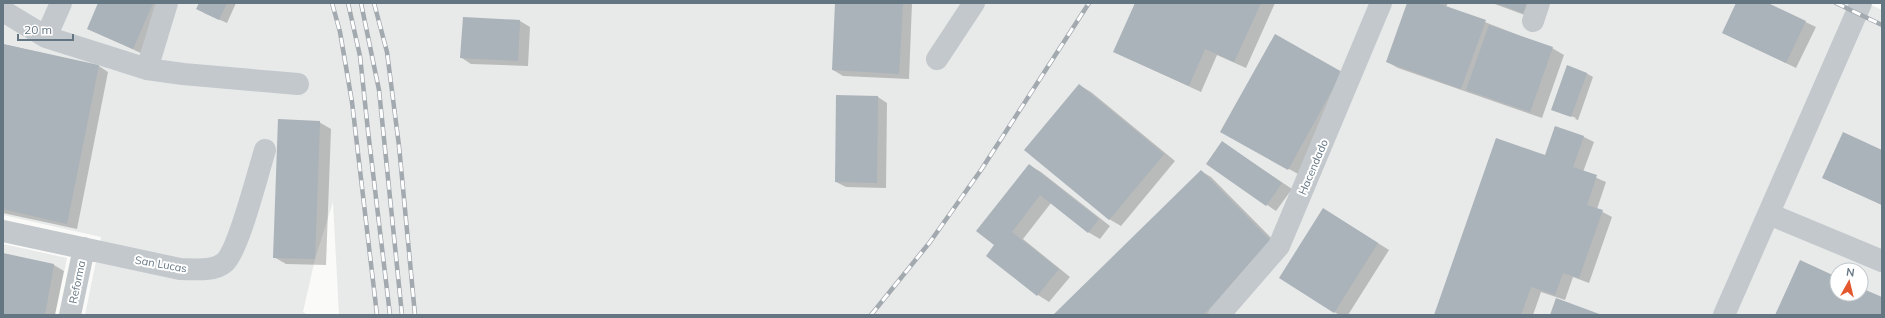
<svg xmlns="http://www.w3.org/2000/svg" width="1885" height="318" viewBox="0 0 1885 318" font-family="Mulish,sans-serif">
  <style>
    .built { fill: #e8e9e9; fill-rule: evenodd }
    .shadow { fill: #0003 }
    .building { fill: #aab3b9 }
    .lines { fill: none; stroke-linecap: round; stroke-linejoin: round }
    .minor { stroke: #c3c8cc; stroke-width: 22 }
    .rail-casing { stroke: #a2aab0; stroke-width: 4.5 }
    .rail { stroke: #fff; stroke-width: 3; stroke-dasharray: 9; stroke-linecap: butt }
    .labels { text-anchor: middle; stroke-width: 4; stroke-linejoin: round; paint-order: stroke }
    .street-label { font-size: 11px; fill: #657683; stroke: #fff }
  </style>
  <rect width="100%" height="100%" fill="#fafaf8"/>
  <!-- built -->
  <path class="built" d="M3,3H1867L1882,10V315H339L333,202L315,259L303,312L308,315H85L101,237L3,215ZM1837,270H1861V294H1837Z
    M3,244L67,258L55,315H3Z"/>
  <!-- shadow -->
  <path class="shadow" d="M99,3H165L143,54L88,29Z
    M200,3H236L227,23L204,13Z
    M836,3H912L909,79L843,76L833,70Z
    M1136,3H1275L1246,68L1217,55L1201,92L1114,52Z
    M1408,3H1448L1446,7L1552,48L1564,55L1542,118L1398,68L1387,62Z
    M1492,3H1539L1533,18Z
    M1737,3H1766L1816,27L1796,68L1723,33Z
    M464,18L520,21L530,27L528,66L471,64L462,58Z
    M1275,35L1354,79L1300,175L1221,132Z
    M3,44L99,66L108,72L77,229L3,213Z
    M1586,73L1593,77L1578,120L1575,119L1576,118L1552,109Z
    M1079,85L1091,92L1175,161L1121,226L1109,219Z
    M878,97L887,103L886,188L846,187L836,182Z
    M319,122L331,129L326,265L286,264L274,257Z
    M1555,127L1584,137L1594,142L1583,172L1606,182L1597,209L1612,217L1589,283L1573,277L1565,300L1541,292L1533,315H1436L1545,157Z
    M1222,142L1292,189L1276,211L1207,164Z
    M1882,151V205L1824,178Z
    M1029,165L1041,172L1110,226L1100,239L1088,232L1051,203L1023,239L1070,277L1049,302L1038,295L987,256L995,245Z
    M1201,171L1211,177L1284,251L1218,315H1054Z
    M1335,216L1389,250L1348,315H1340L1334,312Z
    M3,255L54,265L64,271L55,315H3Z"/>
  <!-- building -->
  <path class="building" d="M98,3H153L133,49L87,29Z
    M199,3H227L219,20L196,9Z
    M835,3H903L899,74L832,70Z
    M1135,3H1261L1234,62L1205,49L1189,86L1113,52Z
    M1407,3H1437L1486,20L1461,89L1386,62Z
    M1495,3H1527L1523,13Z
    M1736,3H1768L1806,21L1786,63L1722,33Z
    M463,17L520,20L518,61L460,58Z
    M1489,25L1553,47L1530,112L1466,90Z
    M1275,34L1342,72L1288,170L1220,132Z
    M3,44L99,65L67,224L3,209Z
    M1567,65L1587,73L1571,117L1551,110Z
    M1079,84L1164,154L1109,220L1024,150Z
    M836,95L878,96L877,183L835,182Z
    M278,119L320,121L315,259L273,258Z
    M1555,126L1584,136L1573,167L1597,175L1587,205L1603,210L1579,278L1563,273L1555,295L1531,287L1521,315H1434L1496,138L1545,155Z
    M1843,132L1882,150V205L1822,178Z
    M1222,141L1282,183L1266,206L1206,164Z
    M1029,164L1099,219L1088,233L1040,195L1012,232L1059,269L1037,296L986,256L994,245L976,231Z
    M1201,170L1275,245L1203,315H1053Z
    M1323,208L1378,243L1334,313L1279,278Z
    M3,253L54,264L45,315H3Z
    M1800,260L1837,277V294H1861V288L1882,297V315H1775Z
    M1556,298L1602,315H1550Z"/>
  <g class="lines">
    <!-- minor -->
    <path class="minor" d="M3,11L46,37L147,69L183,74L298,84
      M1533,21L1539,3
      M46,37L61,3
      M937,59L974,3
      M147,69L167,3
      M1769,214L1882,261
      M3,231L180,269C194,269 214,272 225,262C239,249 258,172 265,150
      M70,315L84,248
      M1219,315L1279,246L1381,3
      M1724,315L1861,3"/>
    <defs>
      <path id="rail" d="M332,3L340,32L352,102L377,315
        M348,3L360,56L368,131L390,315
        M361,3L379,90L402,315
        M374,3L387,52L399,146L415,315
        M1836,3L1882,25
        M871,315L930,242L981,170L1089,3"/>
    </defs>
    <!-- rail casing -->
    <use href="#rail" class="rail-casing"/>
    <!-- rail -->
    <use href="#rail" class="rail"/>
  </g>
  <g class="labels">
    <!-- street labels -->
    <g class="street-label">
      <text transform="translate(1313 167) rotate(-67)" y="4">Hacendado</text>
      <text transform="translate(161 264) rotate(10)" y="4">San Lucas</text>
      <text transform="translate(77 282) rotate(-78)" y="4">Reforma</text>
    </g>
  </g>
  <!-- border -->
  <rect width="1885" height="318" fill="none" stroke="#657683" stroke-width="8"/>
  <!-- north arrow -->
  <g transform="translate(1849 282) rotate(8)"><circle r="19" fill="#ffffff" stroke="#c1c8cd"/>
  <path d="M0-3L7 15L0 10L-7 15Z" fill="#e4572e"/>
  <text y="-6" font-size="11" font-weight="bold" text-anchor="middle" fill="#657683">N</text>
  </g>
  <!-- scale -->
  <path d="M18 34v6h55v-6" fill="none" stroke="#657683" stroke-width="2"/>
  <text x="24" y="34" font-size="12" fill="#657683" stroke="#ffffff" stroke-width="3" paint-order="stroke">20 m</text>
</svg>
